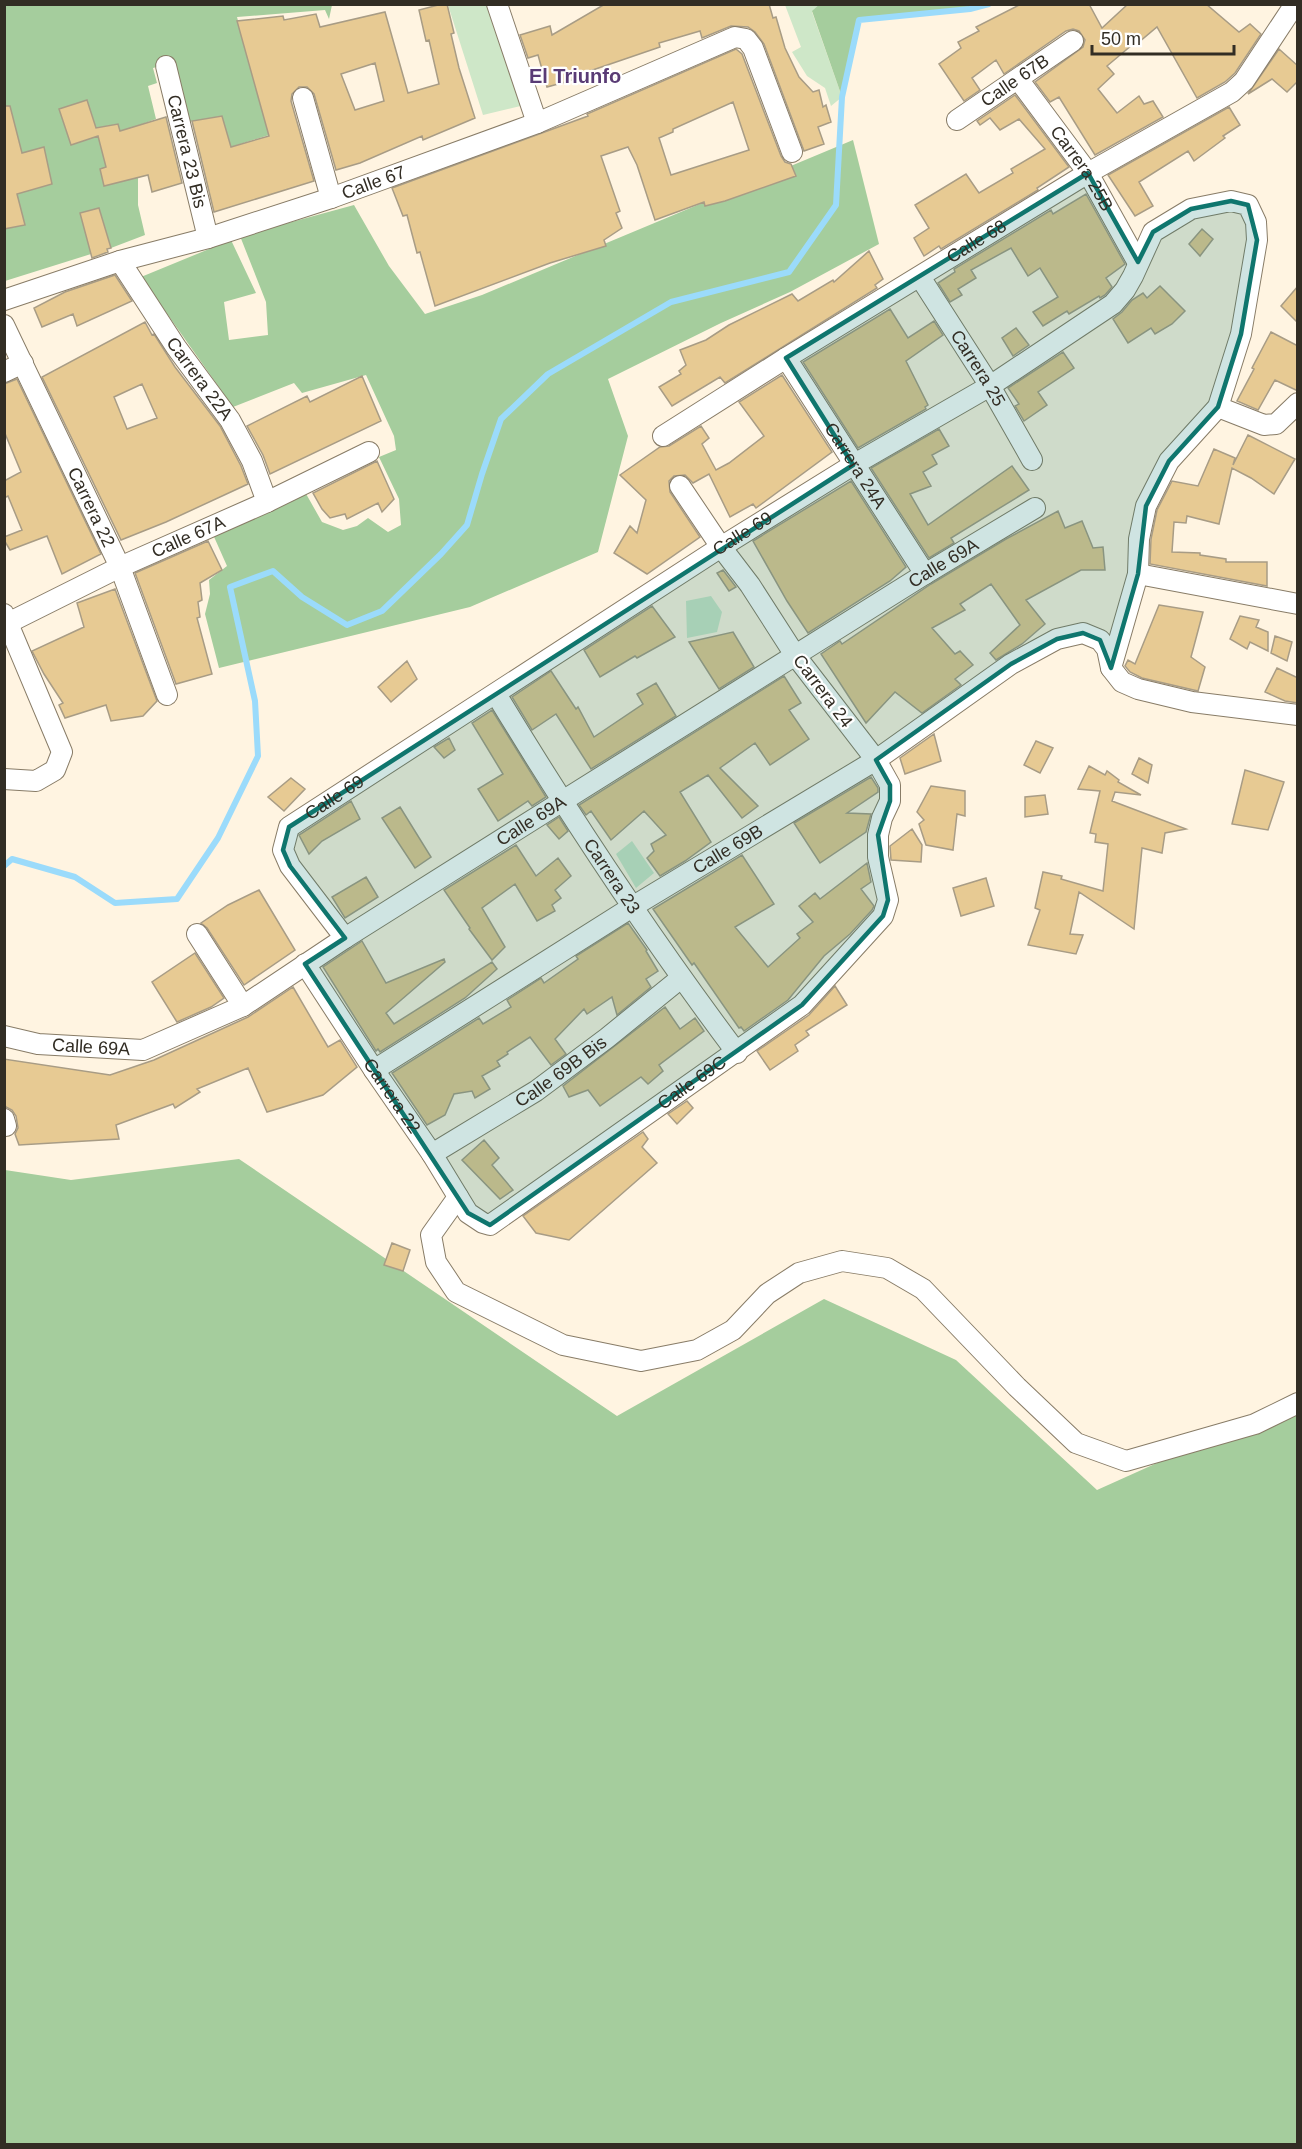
<svg xmlns="http://www.w3.org/2000/svg" width="1302" height="2149" viewBox="0 0 1302 2149" font-family="Helvetica,sans-serif">
  <style>
    .green { fill: #cee7c8 }
    .forest { fill: #a5cd9d; fill-rule: evenodd }
    .lines { fill: none; stroke-linecap: round; stroke-linejoin: round }
    .stream { stroke: #9bdbfb; stroke-width: 6 }
    .building { fill: #e7ca93; stroke: #a89c85; stroke-width: 1.5; fill-rule: evenodd }
    .street-casing { stroke: #887c67; stroke-width: 22 }
    .street { stroke: #fff; stroke-width: 20 }
    .marked { fill: #0f766e; fill-opacity: 0.2; stroke: #0f766e; stroke-width: 4.5; stroke-linejoin: round }
    .labels { text-anchor: middle; stroke-width: 4.5; stroke-linejoin: round; paint-order: stroke }
    .street-label { font-size: 18px; fill: #322d24; stroke: #fff }
    .neighbourhood-label { font-size: 20px; font-weight: bold; fill: #593b75; stroke: #fff }
  </style>
  <rect width="100%" height="100%" fill="#fff4e1"/>
  <!-- green -->
  <path class="green" d="M448,5H485L497,8L529,104L483,115Z
    M785,5H820L812,12L842,97L831,106L825,88L807,76L792,52L801,47Z
    M711,596L722,612L717,632L687,638L686,601Z
    M632,841L654,873L636,888L616,854Z"/>
  <!-- forest -->
  <path class="forest" d="M820,4H989V5L974,8L859,20L842,97L812,11Z
    M4,5H332L329,19L325,10L237,17L269,135L231,147L222,116L188,122L172,63L153,68L157,83L148,86L156,119L134,127L138,160V205L145,235L111,248L99,208L81,213L91,254L5,281V229L25,225L16,194L52,184L44,148L22,153L14,123L5,125ZM87,100L96,128L118,124L124,146L99,136L71,144L60,109ZM119,163L124,181L104,186L100,169Z
    M853,140L879,244L790,292L721,323L608,379L628,436L598,552L470,607L219,668L205,614L210,594L209,580L227,566L211,530L305,492L322,522L343,530L357,526L368,518L388,532L401,525L399,499L379,457L396,450L394,436L366,375L302,393L294,383L233,407L141,277L231,240L256,293L224,302L229,340L268,335L266,302L240,236L354,205L389,266L425,314L482,295Z
    M239,1159L617,1416L824,1299L956,1360L1097,1490L1297,1400V2144H5V1170L71,1180Z"/>
  <g class="lines">
    <!-- stream -->
    <path class="stream" d="M4,866L12,859L75,877L115,903L177,899L218,838L258,756L255,701L230,587L273,571L302,597L347,625L382,611L441,554L467,525L482,474L501,419L548,374L671,302L789,272L836,205L842,97L859,20L970,9L989,4"/>
  </g>
  <!-- building -->
  <path class="building" d="M442,4H447L454,33L451,34L459,68L475,118L423,140L422,136L360,163L336,170L314,94L307,87H299L292,94L291,101L314,181L214,212L192,121L222,116L231,147L269,136L237,21L283,16L284,20L316,14L320,27L385,12L408,93L439,84L429,40L426,41L419,10ZM375,63L384,101L355,110L341,74Z
    M605,4H769L773,18L776,17L785,48L799,77L813,92L819,90L823,107L826,105L831,122L818,127L824,144L804,151L764,44L755,32L748,27L731,26L702,38L700,31L659,43L660,47L584,73L585,75L569,81L547,87L538,55L528,58L520,35L550,26L552,35Z
    M1021,4H1089L1102,28L1128,4H1206L1239,32L1250,24L1261,34L1235,73L1225,82L1197,98L1157,27L1139,42L1138,40L1107,66L1114,74L1098,89L1117,113L1139,96L1144,104L1153,101L1163,117L1095,155L1059,97L1050,102L1035,82L1083,47L1085,40L1079,31L1073,29L1066,31L1004,74L996,60L972,78L980,90L964,101L939,64L961,48L958,42L979,31L976,27Z
    M736,49L742,54L781,156L785,162L791,164L796,176L725,201L705,206L704,202L655,220L637,165L628,147L601,156L620,211L616,213L622,228L604,240L606,246L550,263L435,306L420,252L417,253L407,215L403,216L392,188L588,116L587,114ZM733,102L749,150L671,175L659,138L673,132V129Z
    M1279,49L1298,66V81L1287,92L1272,79L1248,94Z
    M1015,95L1069,167L1037,188L1038,190L941,249L939,246L924,256L914,238L929,228L915,205L966,174L979,193L1013,173L1011,169L1045,149L1019,119L1000,130L990,118L980,125L977,121Z
    M87,100L96,128L118,124L120,131L166,117L182,183L152,192L148,175L104,186L100,169L106,167L98,136L71,145L59,109Z
    M4,106H10L22,153L44,147L52,184L17,194L25,225L4,229Z
    M1229,107L1240,125L1223,136L1225,138L1194,161L1188,151L1139,182L1153,206L1135,216L1108,175Z
    M1086,194L1125,264L1106,278L1112,287L1105,295L1100,298L1099,296L1069,314L1067,311L1043,326L1033,312L1058,297L1040,268L1028,276L1011,248L971,270L976,278L958,289L962,295L950,302L938,283L955,272L954,269L1051,210L1053,214Z
    M99,208L111,248L107,249L108,252L92,258L80,213Z
    M1202,229L1213,239L1200,256L1189,244Z
    M869,251L883,279L875,285L877,288L725,383L720,377L672,406L659,387L681,374L679,371L686,365L680,350L706,340L729,325L792,294L798,301L833,280L834,282Z
    M115,275L132,301L77,326L73,314L42,327L34,308L65,292Z
    M1160,286L1185,311L1172,324L1155,334L1151,328L1128,343L1113,319L1122,312L1132,300L1143,293L1147,298Z
    M1298,286V323L1281,306Z
    M890,309L908,338L934,321L943,335L906,361L928,405L925,407L926,409L858,448L803,362Z
    M145,322L152,335L154,334L175,367L220,426L241,466L248,484L166,522L121,540L42,377ZM142,384L157,418L127,429L114,397Z
    M1016,328L1029,345L1013,356L1002,338Z
    M1271,332L1298,346V391L1275,380L1258,410L1237,401L1254,369L1252,368Z
    M1063,352L1074,368L1038,392L1047,405L1024,421L1015,406L1019,404L1008,388Z
    M782,375L832,452L756,508L753,504L730,517L709,474L693,483L685,475L674,476L669,481L670,492L700,537L647,574L614,553L630,526L637,533L646,500L620,475L660,447L669,446L701,426L709,438L702,444L716,470L729,463L764,436L739,402Z
    M362,376L381,421L270,474L263,455L247,426L307,396L310,402Z
    M17,379L101,554L62,574L47,536L10,550L4,540V537L22,530L8,496L4,498V481L21,472L4,431V384Z
    M939,429L949,446L932,455L937,464L923,472L931,486L910,494L928,525L1012,466L1029,490L951,538L954,543L929,558L871,468Z
    M1248,435L1295,459L1274,494L1251,478L1232,468L1219,524L1187,516L1186,523L1174,522L1172,552L1200,553V555L1226,559V562H1267V586L1150,564L1151,539L1157,510L1172,481L1198,486L1214,449L1235,458L1233,465Z
    M377,461L394,499L382,512L378,503L347,519L345,514L330,518L322,509L313,493Z
    M851,481L906,567L890,581L808,633L787,601L753,541Z
    M1058,511L1065,528L1082,521L1093,548L1103,547L1105,570H1081L1026,600L1045,624L1022,644L996,660L990,653L1020,625L991,584L960,604L965,610L932,628L955,654L960,651L973,665L955,679L961,685L922,713L895,692L866,723L821,654L840,641L842,644L931,584L1006,539Z
    M208,541L222,570L200,583L202,600L198,602L200,617L197,618L212,674L176,684L135,573Z
    M723,570L736,587L729,591L717,573Z
    M115,589L157,701L143,716L111,721L106,705L65,718L59,705L63,703L44,674L32,651L84,627L77,603Z
    M1159,605L1203,612L1191,657L1205,667L1198,691L1142,678L1130,672L1125,666L1128,660L1135,664Z
    M652,606L675,637L637,658L635,656L600,677L584,650Z
    M1240,616L1259,620L1256,627L1268,632V651L1250,642L1247,649L1230,639Z
    M733,632L754,667L719,689L689,642Z
    M1275,636L1292,642L1287,661L1271,653Z
    M407,661L417,679L391,702L378,687Z
    M1277,668L1298,678V703L1285,701L1265,692Z
    M551,671L576,709L578,707L594,737L643,704L637,694L656,683L676,716L591,769L556,714L532,730L512,697Z
    M784,676L801,703L789,710L809,739L770,765L755,743L720,768L758,806L742,818L708,775L680,792L711,842L685,861L660,876L647,858L654,851L651,844L666,835L644,811L611,840L591,811L586,815L579,805Z
    M492,710L546,797L532,806L528,801L498,821L478,789L503,774L472,723Z
    M934,734L941,761L905,774L900,758Z
    M449,738L455,750L444,758L434,747Z
    M1036,741L1053,748L1040,773L1024,765Z
    M1139,758L1152,765L1148,783L1132,774Z
    M1089,766L1105,775L1107,771L1119,780L1118,782L1141,795L1115,792L1112,801L1186,829L1165,833L1162,853L1142,848L1134,929L1079,892L1070,934L1083,935L1076,954L1028,945L1040,910L1035,908L1043,872L1062,876L1061,879L1103,891L1108,844L1095,842L1096,834L1090,833L1100,791L1078,789Z
    M1245,770L1284,782L1268,830L1232,824Z
    M871,777L878,788V792L847,813L871,814L866,832L820,863L794,823Z
    M291,778L305,789L284,811L268,797Z
    M931,786L965,791V816L957,814L953,850L926,845L919,824L924,820L917,812Z
    M1045,795L1048,814L1025,817V797Z
    M351,801L360,819L322,841L309,854L299,835Z
    M400,807L431,857L415,868L382,818Z
    M559,817L568,831L559,839L547,825Z
    M912,829L922,845L921,862L891,860L890,846Z
    M516,845L536,876L558,858L571,876L555,890L561,898L552,905L555,911L537,921L515,884L482,908L505,947L492,960L469,929L470,928L444,890Z
    M742,855L774,904L735,927L768,967L800,938L797,934L813,922L799,906L815,893L820,899L867,863L871,882L861,889L874,906L872,910L850,934L824,956L788,1000L744,1031L741,1027L739,1028L694,963L692,965L653,909Z
    M366,877L378,897L345,918L332,897Z
    M986,878L994,906L961,916L953,888Z
    M259,890L295,950L244,985L207,928L201,923L228,905Z
    M628,923L647,950L646,951L658,971L646,979L651,987L617,1015L612,997L587,1014L584,1009L555,1039L566,1054L551,1065L530,1037L507,1052L508,1054L497,1061L500,1066L482,1076L490,1089L475,1098L472,1091L454,1094L445,1115L427,1125L392,1073L479,1018L483,1024L511,1007L507,1000L541,978L544,983L578,959L576,956Z
    M362,941L386,983L444,959L445,962L386,1013L394,1024L492,962L497,969L465,998L380,1052L378,1049L376,1051L323,967Z
    M195,953L224,998L211,1007L177,1022L152,982Z
    M835,986L847,1005L806,1031L809,1035L795,1045L798,1051L770,1070L757,1051L809,1015Z
    M293,987L328,1047L340,1040L357,1067L323,1095L267,1112L248,1068L197,1089L200,1092L175,1108L173,1104L116,1125L119,1139L19,1145L15,1134L18,1128L16,1116L12,1110L6,1107L4,1104V1059L110,1075L154,1060L248,1017Z
    M665,1007L680,1029L695,1018L704,1031L659,1065L663,1071L648,1084L641,1077L600,1106L588,1090L569,1097L563,1086Z
    M687,1101L693,1108L677,1124L668,1114Z
    M643,1132L648,1139L642,1147L657,1163L569,1240L536,1233L523,1216Z
    M484,1140L499,1158L492,1165L513,1190L500,1199L462,1160Z
    M392,1243L410,1250L403,1271L384,1265Z"/>
  <g class="lines">
    <defs>
      <g id="street">
        <path d="M497,4L537,123"/>
        <path id="s1" d="M166,66L208,238"/>
        <path id="s2" d="M1018,79L1088,173L1138,263"/>
        <path d="M303,98L331,198"/>
        <path id="s3" d="M957,120L1073,41"/>
        <path id="s4" d="M120,261L176,347L230,420L252,461L267,502"/>
        <path id="s5" d="M920,277L990,386L1032,460"/>
        <path id="s6" d="M4,300L120,261L208,238L331,198L537,123L735,37L746,39L753,48L792,152"/>
        <path id="s7" d="M4,325L120,567L167,695"/>
        <path id="s8" d="M786,358L925,574"/>
        <path d="M4,372L23,363"/>
        <path d="M1218,407L1264,425L1276,424L1298,403"/>
        <path id="s9" d="M663,436L786,358L1088,173L1232,92L1244,81L1295,4"/>
        <path d="M1138,574L1298,604"/>
        <path d="M4,614L62,752L55,770L36,781L4,779"/>
        <path id="s10" d="M8,623L120,567L267,502L369,452"/>
        <path id="s11" d="M496,694C571,818 650,937 737,1053"/>
        <path d="M197,934L243,1006"/>
        <path id="s12" d="M345,938L290,866L283,850L289,827L721,547L853,465L990,386L1113,304L1125,290L1133,276L1153,232L1191,209L1231,201L1248,205L1256,222L1257,240L1241,334L1218,407L1169,461L1146,506L1139,539L1138,574L1111,668"/>
        <path id="s13" d="M305,964L374,1070L432,1154L468,1213L483,1223L490,1225L802,1005L883,916L888,900L878,857V835L882,818L890,801V785L876,760L795,655L750,585L721,547L680,486"/>
        <path id="s14" d="M4,1036L38,1044L143,1050L243,1006L345,938L561,802L925,574L1035,508"/>
        <path id="s15" d="M374,1070L632,907L876,760L1011,664L1057,639L1083,633L1100,640L1107,649L1111,668L1122,682L1138,689L1192,702L1298,715"/>
        <path d="M4,1119L6,1126"/>
        <path id="s16" d="M432,1154L536,1091L607,1038L681,978"/>
        <path d="M458,1197L431,1235L436,1262L456,1292L563,1345L641,1361L697,1350L733,1330L767,1294L799,1273L842,1261L887,1268L923,1289L1017,1387L1076,1443L1126,1461L1255,1424L1298,1403"/>
      </g>
    </defs>
    <!-- street casing -->
    <use href="#street" class="street-casing"/>
    <!-- street -->
    <use href="#street" class="street"/>
  </g>
  <!-- marked area -->
  <path class="marked" d="M1088,173L1138,262L1153,232L1191,209L1231,201L1248,205L1257,240L1241,334L1218,407L1169,461L1146,506L1138,574L1111,668L1100,640L1083,633L1057,639L1011,664L876,760L890,785V801L878,835L888,900L883,916L802,1005L490,1225L468,1213L305,964L345,938L290,866L283,850L289,827L853,465L786,358Z"/>
  <g class="labels">
    <!-- street labels -->
    <g class="street-label">
      <text dy="6" stroke="none"><textPath href="#s3" startOffset="70">Calle 67B</textPath></text>
      <text dy="6" stroke="none"><textPath href="#s1" startOffset="88">Carrera 23 Bis</textPath></text>
      <text dy="6" stroke="none"><textPath href="#s2" startOffset="110">Carrera 25B</textPath></text>
      <text dy="6" stroke="none"><textPath href="#s6" startOffset="388">Calle 67</textPath></text>
      <text dy="6" stroke="none"><textPath href="#s9" startOffset="369">Calle 68</textPath></text>
      <text dy="6" stroke="none"><textPath href="#s5" startOffset="108">Carrera 25</textPath></text>
      <text dy="6" stroke="none"><textPath href="#s4" startOffset="142">Carrera 22A</textPath></text>
      <text dy="6" stroke="none"><textPath href="#s8" startOffset="128">Carrera 24A</textPath></text>
      <text dy="6" stroke="none"><textPath href="#s7" startOffset="202">Carrera 22</textPath></text>
      <text dy="6" stroke="none"><textPath href="#s12" startOffset="672">Calle 69</textPath></text>
      <text dy="6" stroke="none"><textPath href="#s10" startOffset="200">Calle 67A</textPath></text>
      <text dy="6" stroke="none"><textPath href="#s14" startOffset="1078">Calle 69A</textPath></text>
      <text transform="translate(823 691) rotate(53)" y="6">Carrera 24</text>
      <text dy="6" stroke="none"><textPath href="#s12" startOffset="186">Calle 69</textPath></text>
      <text dy="6" stroke="none"><textPath href="#s14" startOffset="592">Calle 69A</textPath></text>
      <text dy="6" stroke="none"><textPath href="#s15" startOffset="417">Calle 69B</textPath></text>
      <text dy="6" stroke="none"><textPath href="#s11" startOffset="216">Carrera 23</textPath></text>
      <text dy="6" stroke="none"><textPath href="#s14" startOffset="88">Calle 69A</textPath></text>
      <text dy="6" stroke="none"><textPath href="#s16" startOffset="153">Calle 69B Bis</textPath></text>
      <text dy="6" stroke="none"><textPath href="#s13" startOffset="570">Calle 69C</textPath></text>
      <text dy="6" stroke="none"><textPath href="#s13" startOffset="158">Carrera 22</textPath></text>
    </g>
    <!-- neighbourhood labels -->
    <g class="neighbourhood-label">
      <text x="575" y="83">El Triunfo</text>
    </g>
  </g>
  <!-- border -->
  <rect width="1302" height="2149" fill="none" stroke="#322d24" stroke-width="12"/>
  <!-- scale -->
  <path d="M1092 45v9h142v-9" fill="none" stroke="#322d24" stroke-width="3"/>
  <text x="1101" y="45" font-size="18" fill="#322d24" stroke="#ffffff" stroke-width="4.5" paint-order="stroke">50 m</text>
</svg>
